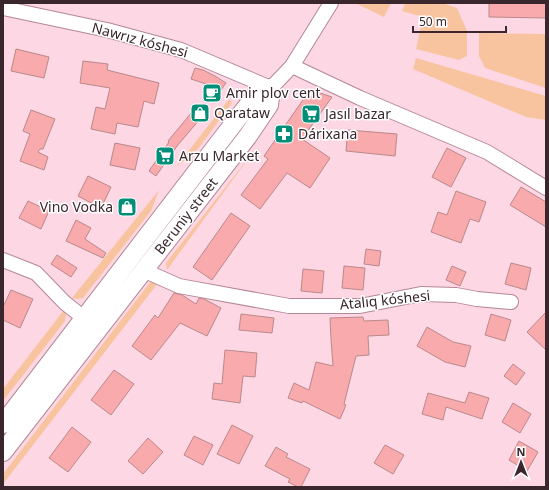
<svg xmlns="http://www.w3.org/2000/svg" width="549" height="490" viewBox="0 0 549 490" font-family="'Noto Sans',sans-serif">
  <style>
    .green { fill: #f8c49f }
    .building { fill: #f8aaad; stroke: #b9898b }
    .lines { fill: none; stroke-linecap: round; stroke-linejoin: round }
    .minor-casing { stroke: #b48797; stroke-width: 16 }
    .tertiary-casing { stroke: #b48797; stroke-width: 20 }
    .minor { stroke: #fff; stroke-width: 14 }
    .tertiary { stroke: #fff; stroke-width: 18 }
    .labels { text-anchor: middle; stroke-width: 3; stroke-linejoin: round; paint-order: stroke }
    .street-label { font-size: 14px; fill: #39272d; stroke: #fff }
    .poi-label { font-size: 14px; fill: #39272d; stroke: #fff; text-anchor: start }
  </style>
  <rect width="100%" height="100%" fill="#fed7e4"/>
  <!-- green -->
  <path class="green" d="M355,3H391L384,17Z
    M405,3H442L457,8L467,31V56L459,60L416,49L423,17L402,11Z
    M479,33L546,34V88L485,68L479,56Z
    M416,58L546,96V120L526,117L413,69Z
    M229,99L232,103L198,149L176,167Z
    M253,152L167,270L166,263Z
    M159,190L151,211L83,298L77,299L72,298Z
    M151,281L158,283L3,484V474Z
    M64,310L66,314L65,321L3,401V389Z"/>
  <!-- building -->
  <path class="building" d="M489,3H546V18L489,17Z
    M16,49L49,57L44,78L11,71Z
    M83,61L108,64L107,70L159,83L154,104L144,101L138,127L117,123L115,134L91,129L96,107L105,109L110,88L80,83Z
    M195,68L203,70L215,76L226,83L215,98L205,91L209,85L191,79Z
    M317,92L332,97L302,139L330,158L310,188L287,173L260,209L241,195L268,159L264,156L307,94L314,99Z
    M31,110L55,119L43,149H40L38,152L48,157L44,170L20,161L30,134L23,131Z
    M192,112L200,119L177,146L156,176L149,171L169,142L168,141Z
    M348,130L397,134L395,156L346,151Z
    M115,143L140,148L135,170L110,165Z
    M447,148L466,158L451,187L432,177Z
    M88,176L111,187L101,208L78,196Z
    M521,187L546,202V227L510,205Z
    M456,191L486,202L479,222L470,219L461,243L431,232L438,212L447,215Z
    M28,201L49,211L41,229L19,218Z
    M231,213L250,226L212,280L193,267Z
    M76,220L91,228L85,239L106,253L103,258L66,241Z
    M366,249L381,251L379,266L364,264Z
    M57,255L77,268L71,277L51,264Z
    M511,263L531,268L526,290L505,284Z
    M344,266L365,268L363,290L342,288Z
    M452,266L466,272L460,286L446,280Z
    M303,269L324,271L322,293L301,291Z
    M11,290L33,299L20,328L3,320V307Z
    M174,293L182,295L196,304L199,298L204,299L221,308L207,336L180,323L151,360L132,346L155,315L158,318Z
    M546,312V350L527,332Z
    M241,314L274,318L272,333L239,330Z
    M491,314L511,320L505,341L485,335Z
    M363,317L364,321L388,320L389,335L368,336L369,355L356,356L344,404L346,405L340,419L303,401L302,403L288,398L294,383L309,390L316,362L333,366L331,339L330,318Z
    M427,327L453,342L471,346L465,367L445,362L417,346Z
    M225,350L257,353L255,377L243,376L240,403L212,399L214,383L222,384Z
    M513,364L525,373L516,385L504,376Z
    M114,370L134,384L111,415L91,400Z
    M469,392L489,398L482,419L446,407L443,420L422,414L428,393L465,403Z
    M513,403L531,414L520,433L502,422Z
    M232,425L253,436L239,464L217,454Z
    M72,427L91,442L68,472L49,458Z
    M194,436L213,445L203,465L184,455Z
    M148,438L163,452L143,474L128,461Z
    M519,441L538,452L527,471L509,460Z
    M385,445L404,455L393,474L374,463Z
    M276,447L288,454L286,457L310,469L301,487H298L288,482L290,479L265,466Z"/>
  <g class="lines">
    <defs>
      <path id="minor" d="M3,8L107,30L181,50L271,88L292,66L331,3
        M292,66L360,98L487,152L546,188
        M3,260L36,273L65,303L84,318
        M143,270L179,286L289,306H360L421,294L456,295L477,299L511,302"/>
      <path id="tertiary" d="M3,424L231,127L256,95L271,88
        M3,452L248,136L269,105L271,88"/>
    </defs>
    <!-- minor casing -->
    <use href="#minor" class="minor-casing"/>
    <!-- tertiary casing -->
    <use href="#tertiary" class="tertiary-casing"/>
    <!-- minor -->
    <use href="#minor" class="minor"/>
    <!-- tertiary -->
    <use href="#tertiary" class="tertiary"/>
  </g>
  <!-- icons -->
  <defs>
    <symbol id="cafe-square" viewBox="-11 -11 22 22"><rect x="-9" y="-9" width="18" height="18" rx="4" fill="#008e78" stroke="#fff"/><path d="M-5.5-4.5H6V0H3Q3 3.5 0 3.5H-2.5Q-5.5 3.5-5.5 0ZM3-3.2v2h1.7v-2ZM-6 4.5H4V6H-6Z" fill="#fff"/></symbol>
    <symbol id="shop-square" viewBox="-11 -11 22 22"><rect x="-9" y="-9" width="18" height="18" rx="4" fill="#008e78" stroke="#fff"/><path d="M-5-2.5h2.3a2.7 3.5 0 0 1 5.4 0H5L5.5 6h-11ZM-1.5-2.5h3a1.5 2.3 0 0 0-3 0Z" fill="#fff"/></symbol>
    <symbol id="supermarket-square" viewBox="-11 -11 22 22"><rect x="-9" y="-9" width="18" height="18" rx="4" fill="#008e78" stroke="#fff"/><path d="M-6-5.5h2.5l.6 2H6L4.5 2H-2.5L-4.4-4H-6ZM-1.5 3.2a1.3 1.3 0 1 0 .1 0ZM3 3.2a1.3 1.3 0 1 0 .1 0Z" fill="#fff"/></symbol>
    <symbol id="pharmacy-square" viewBox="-11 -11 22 22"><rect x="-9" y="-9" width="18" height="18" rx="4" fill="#008e78" stroke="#fff"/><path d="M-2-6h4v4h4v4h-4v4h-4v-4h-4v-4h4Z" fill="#fff"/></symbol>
  </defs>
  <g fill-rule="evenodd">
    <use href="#cafe-square" x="201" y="82" width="22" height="22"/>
    <use href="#shop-square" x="189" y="102" width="22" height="22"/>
    <use href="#supermarket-square" x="300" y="103" width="22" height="22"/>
    <use href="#pharmacy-square" x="273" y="123" width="22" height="22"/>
    <use href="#supermarket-square" x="154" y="145" width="22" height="22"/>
    <use href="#shop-square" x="116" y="196" width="22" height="22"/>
  </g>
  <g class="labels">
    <!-- street labels -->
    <g class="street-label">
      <text transform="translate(140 40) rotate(15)" y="5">Nawrız kóshesi</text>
      <text transform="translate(186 216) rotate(-52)" y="5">Beruniy street</text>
      <text transform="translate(385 300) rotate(-6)" y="5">Atalıq kóshesi</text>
    </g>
    <!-- poi labels -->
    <g class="poi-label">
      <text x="226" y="98">Amir plov cent</text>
      <text x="214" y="118">Qarataw</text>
      <text x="325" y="119">Jasıl bazar</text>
      <text x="298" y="139">Dárixana</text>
      <text x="179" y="161">Arzu Market</text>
      <text x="113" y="212" text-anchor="end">Vino Vodka</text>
    </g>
  </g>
  <!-- border -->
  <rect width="549" height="490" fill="none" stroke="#39272d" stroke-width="8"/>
  <!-- north arrow -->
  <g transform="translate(521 462)" stroke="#ffffff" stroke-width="3" paint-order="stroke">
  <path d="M0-3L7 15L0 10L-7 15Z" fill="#39272d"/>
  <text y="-6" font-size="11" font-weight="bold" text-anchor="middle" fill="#39272d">N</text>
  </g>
  <!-- scale -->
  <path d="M413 26v6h93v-6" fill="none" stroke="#39272d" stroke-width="2"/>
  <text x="419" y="26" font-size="12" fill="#39272d" stroke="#ffffff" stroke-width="3" paint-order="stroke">50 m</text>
</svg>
